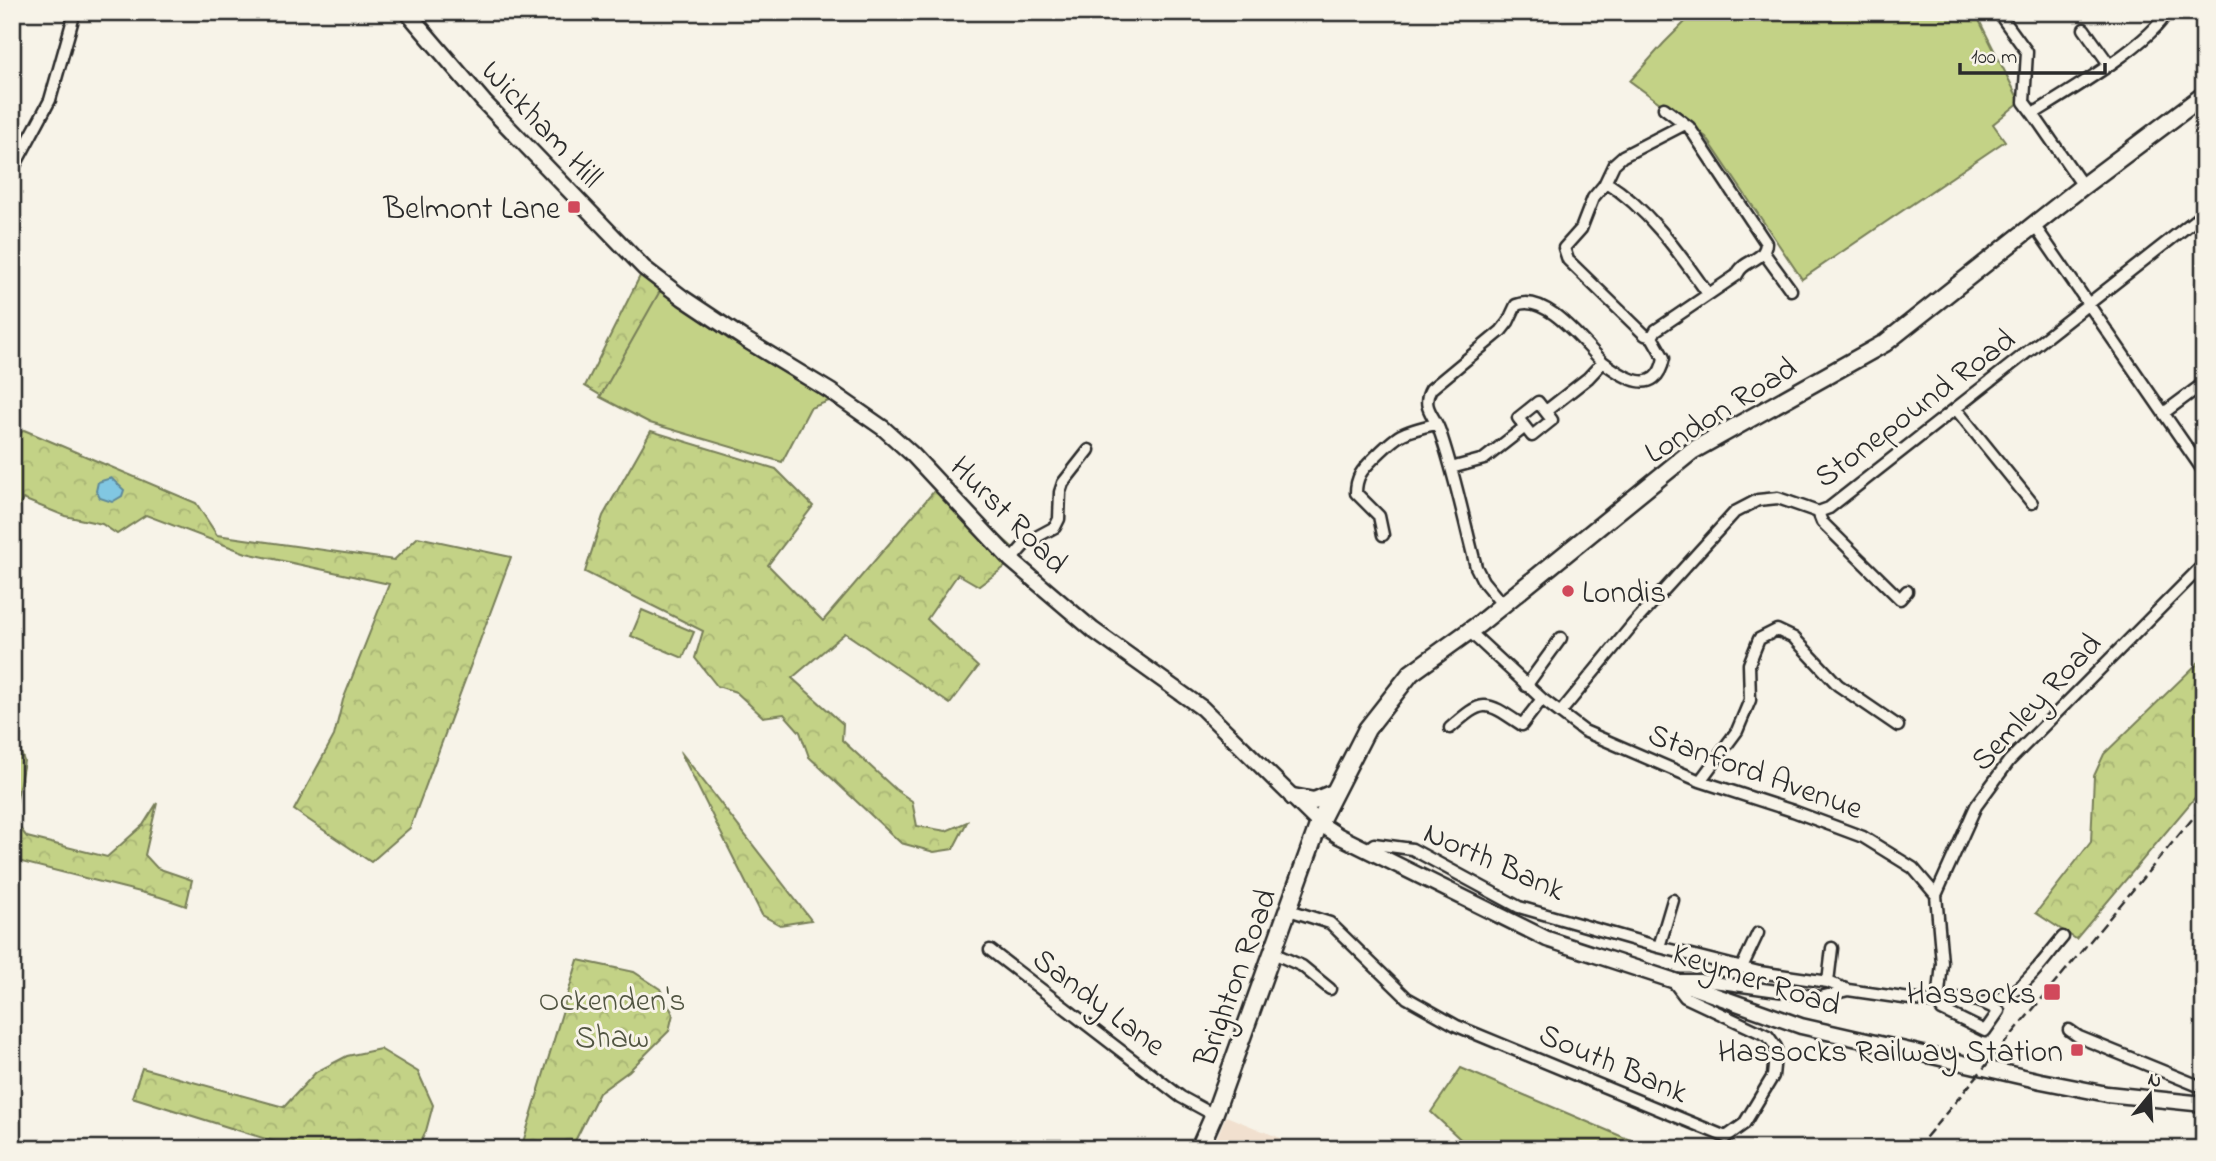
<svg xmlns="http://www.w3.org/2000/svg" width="2216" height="1161" viewBox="0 0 2216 1161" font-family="'Indie Flower',sans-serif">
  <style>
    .built { fill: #f1e0cf }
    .forest { fill: url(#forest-crowns); stroke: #777e58; stroke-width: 2 }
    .park { fill: #c3d286; stroke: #777e58; stroke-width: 2 }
    .water { fill: #81c7e2; stroke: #5f8999; stroke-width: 2 }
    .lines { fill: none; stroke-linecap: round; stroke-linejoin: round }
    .minor-casing { stroke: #2b2b2b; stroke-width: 15 }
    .secondary-casing { stroke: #2b2b2b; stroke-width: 19 }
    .primary-casing { stroke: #2b2b2b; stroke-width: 21 }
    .minor { stroke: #f7f3e8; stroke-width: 10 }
    .secondary { stroke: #f7f3e8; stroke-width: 14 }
    .primary { stroke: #f7f3e8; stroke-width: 16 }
    .rail { stroke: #2b2b2b; stroke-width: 2.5; stroke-dasharray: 10 5; stroke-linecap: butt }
    .poi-dot { fill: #d1495b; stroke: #f7f3e8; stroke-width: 2.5 }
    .labels { text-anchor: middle; stroke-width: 6; stroke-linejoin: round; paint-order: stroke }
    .street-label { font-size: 32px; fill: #2b2b2b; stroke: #f7f3e8 }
    .poi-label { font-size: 32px; fill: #2b2b2b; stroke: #f7f3e8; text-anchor: end }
    .park-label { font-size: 32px; fill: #515542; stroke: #f7f3e8 }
  </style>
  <defs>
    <pattern id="forest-crowns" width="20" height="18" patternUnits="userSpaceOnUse" patternTransform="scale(1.75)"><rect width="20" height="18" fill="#c3d286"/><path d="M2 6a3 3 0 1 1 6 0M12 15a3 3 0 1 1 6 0" fill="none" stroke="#a8b474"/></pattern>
  </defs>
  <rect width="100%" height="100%" fill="#f7f3e8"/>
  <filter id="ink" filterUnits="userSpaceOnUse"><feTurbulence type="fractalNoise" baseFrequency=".0143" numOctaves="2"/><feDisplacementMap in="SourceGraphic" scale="14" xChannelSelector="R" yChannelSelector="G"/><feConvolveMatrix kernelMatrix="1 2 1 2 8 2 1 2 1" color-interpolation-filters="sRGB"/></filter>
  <g filter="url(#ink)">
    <!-- built -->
    <path class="built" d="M1226,1116L1300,1146L1304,1149H1212Z"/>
    <!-- forest -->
    <path class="forest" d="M644,268L683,298L622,408L585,386Z
      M24,430L196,503L217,535L394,560L418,537L511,557L410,828L371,862L294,810L334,736L343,700L389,584L246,553L146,515L117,534L102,524L65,516L23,499L12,520V440Z
      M651,431L776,469L813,506L768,565L823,621L941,483L1021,555L979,586L958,574L927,619L978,667L950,704L845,633L792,678L843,724L842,740L895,789L912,801L917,826L946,831L967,822L953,849L934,852L901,843L809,757L800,732L784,714L763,717L736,692L717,686L695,658L703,631L585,572L603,516Z
      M2204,657V787L2076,939L2036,913L2091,842L2094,776L2104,754Z
      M12,728L24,761L13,820L27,837L107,857L143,825L157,803L145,855L157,868L192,880L186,906L160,897L14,860L12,862Z
      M680,751L811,920L780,925L762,915Z
      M578,960L634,972L660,989L673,1014L669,1031L629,1071L599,1093L571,1149H521Z
      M380,1049L418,1072L433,1105L426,1131L417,1149H298L132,1097L142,1068L284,1107L316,1072L347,1056Z"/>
    <!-- park -->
    <path class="park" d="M1695,12H1975L2020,102L1993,124L2005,141L1802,279L1706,137L1630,81L1664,43Z
      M660,291L731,341L779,363L837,398L810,408L782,462L650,423L600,397Z
      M642,610L694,632L683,658L631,636Z
      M1461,1068L1651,1149H1471L1431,1112Z"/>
    <!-- water -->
    <path class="water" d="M111,478L124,490L122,496L112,502L100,498L96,491L98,482Z"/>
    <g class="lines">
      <defs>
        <path id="minor" d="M2003,12V19L2027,52L2024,102L2033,114
          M2084,29L2109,64
          M12,171L50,100L75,12
          M1606,182C1649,209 1679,253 1708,294
          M2083,186L2033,114C2065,94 2152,43 2167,12
          M2034,225L2204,472
          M1764,253L1791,290
          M1652,337L1645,335L1568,260L1564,248L1581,229L1593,198L1604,185L1614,164L1623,156L1685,124
          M1538,402L1552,420L1532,436L1518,418Z
          M1956,409L2032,503
          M1546,411L1588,378L1603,362C1623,377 1656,399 1664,358L1652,337L1656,330L1737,275C1743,259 1765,262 1766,243L1689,127L1664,108
          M2165,412L2204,383
          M1451,468L1484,459L1525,427
          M1818,512L1822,522L1900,599L1907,591
          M1383,535L1379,516L1356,493C1356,477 1362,470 1373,459C1398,434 1401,432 1436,424
          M1011,560L1027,542L1055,527L1059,519L1060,492L1063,483L1089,450
          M1502,604L1483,581L1476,567C1464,521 1455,474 1439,429C1433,414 1421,406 1431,389L1501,331L1508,322L1516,305C1546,292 1583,343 1603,362
          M1469,631L1542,699L1584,731L1700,781L1793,811L1863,837L1913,868L1936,895L1942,963L1938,1003
          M1526,686L1561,638
          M1560,713L1634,623L1735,512L1758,500L1778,498L1818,512L1829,508L2204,213
          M1450,728C1484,698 1485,700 1522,725L1542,699
          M1700,781L1737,731L1750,700L1749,664L1759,639L1777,630L1794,638L1838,685L1898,726
          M1366,850L1374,844L1412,849L1519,907L1659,947L1759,972L1828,982L1848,990
          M1936,895L1976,806L2009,761L2204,564
          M1289,910L1330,923L1407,998L1457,1026L1726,1137L1744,1124L1773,1076L1776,1047L1768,1036L1685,997L1672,980
          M1659,947L1673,900
          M990,950L1181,1097L1214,1115
          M1273,953L1302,966L1330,989
          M1742,967L1758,933
          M1679,980H1699L1820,997L1848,990L1938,1003C1956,993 1981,1000 1999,1011L1985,1031L1942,1010L1938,1003
          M1828,982L1832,948
          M1985,1002C2019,1000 2042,961 2063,937
          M2069,1030L2079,1037L2204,1088"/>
        <path id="secondary" d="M407,12L484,102L644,268L683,298L746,340L830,391L883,428L912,454L1011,560L1093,630L1202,708L1319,823L1339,836L1547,939L1672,980L1801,1026L2041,1081L2107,1094L2204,1104"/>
        <path id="primary" d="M1293,797L1314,801L1333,793
          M1199,1149L1214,1115L1319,823L1367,729L1411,673L1479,624L1692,451L1885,343L2083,186L2204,95"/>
      </defs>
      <!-- minor casing -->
      <use href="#minor" class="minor-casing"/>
      <!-- secondary casing -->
      <use href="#secondary" class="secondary-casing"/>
      <!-- primary casing -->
      <use href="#primary" class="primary-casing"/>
      <!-- minor -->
      <use href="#minor" class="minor"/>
      <!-- secondary -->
      <use href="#secondary" class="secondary"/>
      <!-- primary -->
      <use href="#primary" class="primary"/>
      <!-- rail -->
      <path class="rail" d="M1916,1149L2204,805"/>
    </g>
  </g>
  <!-- markers -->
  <g class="poi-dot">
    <rect x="567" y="200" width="14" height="14" rx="3.5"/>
    <circle cx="1568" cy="591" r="7"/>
    <rect x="2043" y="983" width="18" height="18" rx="3.5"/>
    <rect x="2070" y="1043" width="14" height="14" rx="3.5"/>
  </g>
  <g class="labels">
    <!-- street labels -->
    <g class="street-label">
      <text transform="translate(543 123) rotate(47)" y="11">Wickham Hill</text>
      <text transform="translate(1914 407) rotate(-37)" y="11">Stonepound Road</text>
      <text transform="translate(1720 409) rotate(-32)" y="11">London Road</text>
      <text transform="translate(1010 514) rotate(45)" y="11">Hurst Road</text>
      <text transform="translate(2035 701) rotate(-47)" y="11">Semley Road</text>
      <text transform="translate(1756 770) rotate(20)" y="11">Stanford Avenue</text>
      <text transform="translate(1495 860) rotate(24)" y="11">North Bank</text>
      <text transform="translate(1234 977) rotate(-70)" y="11">Brighton Road</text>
      <text transform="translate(1757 978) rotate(18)" y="11">Keymer Road</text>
      <text transform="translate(1100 1001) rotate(37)" y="11">Sandy Lane</text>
      <text transform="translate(1614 1062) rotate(23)" y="11">South Bank</text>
    </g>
    <!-- poi labels -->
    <g class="poi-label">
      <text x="560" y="218">Belmont Lane</text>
      <text x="1582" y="602" text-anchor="start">Londis</text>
      <text x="2036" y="1003">Hassocks</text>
      <text x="2063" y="1061">Hassocks Railway Station</text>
    </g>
    <!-- park labels -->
    <g class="park-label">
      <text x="612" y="1010">Ockenden's<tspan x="612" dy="37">Shaw</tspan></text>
    </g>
  </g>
  <!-- margin -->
  <rect width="2216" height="1161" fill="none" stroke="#f7f3e8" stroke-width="42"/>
  <rect x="21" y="21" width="2174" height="1119" fill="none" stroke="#2b2b2b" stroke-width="2.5" filter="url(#ink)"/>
  <!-- north arrow -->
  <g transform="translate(2150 1095) rotate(18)" stroke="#f7f3e8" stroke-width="5" paint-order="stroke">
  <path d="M0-5L12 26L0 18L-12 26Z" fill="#2b2b2b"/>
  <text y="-10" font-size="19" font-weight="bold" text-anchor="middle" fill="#2b2b2b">N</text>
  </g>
  <!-- scale -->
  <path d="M1960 63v10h145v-10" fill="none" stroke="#2b2b2b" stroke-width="3.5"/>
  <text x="1971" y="63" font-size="21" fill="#2b2b2b" stroke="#f7f3e8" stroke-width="5" paint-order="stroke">100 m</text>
</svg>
